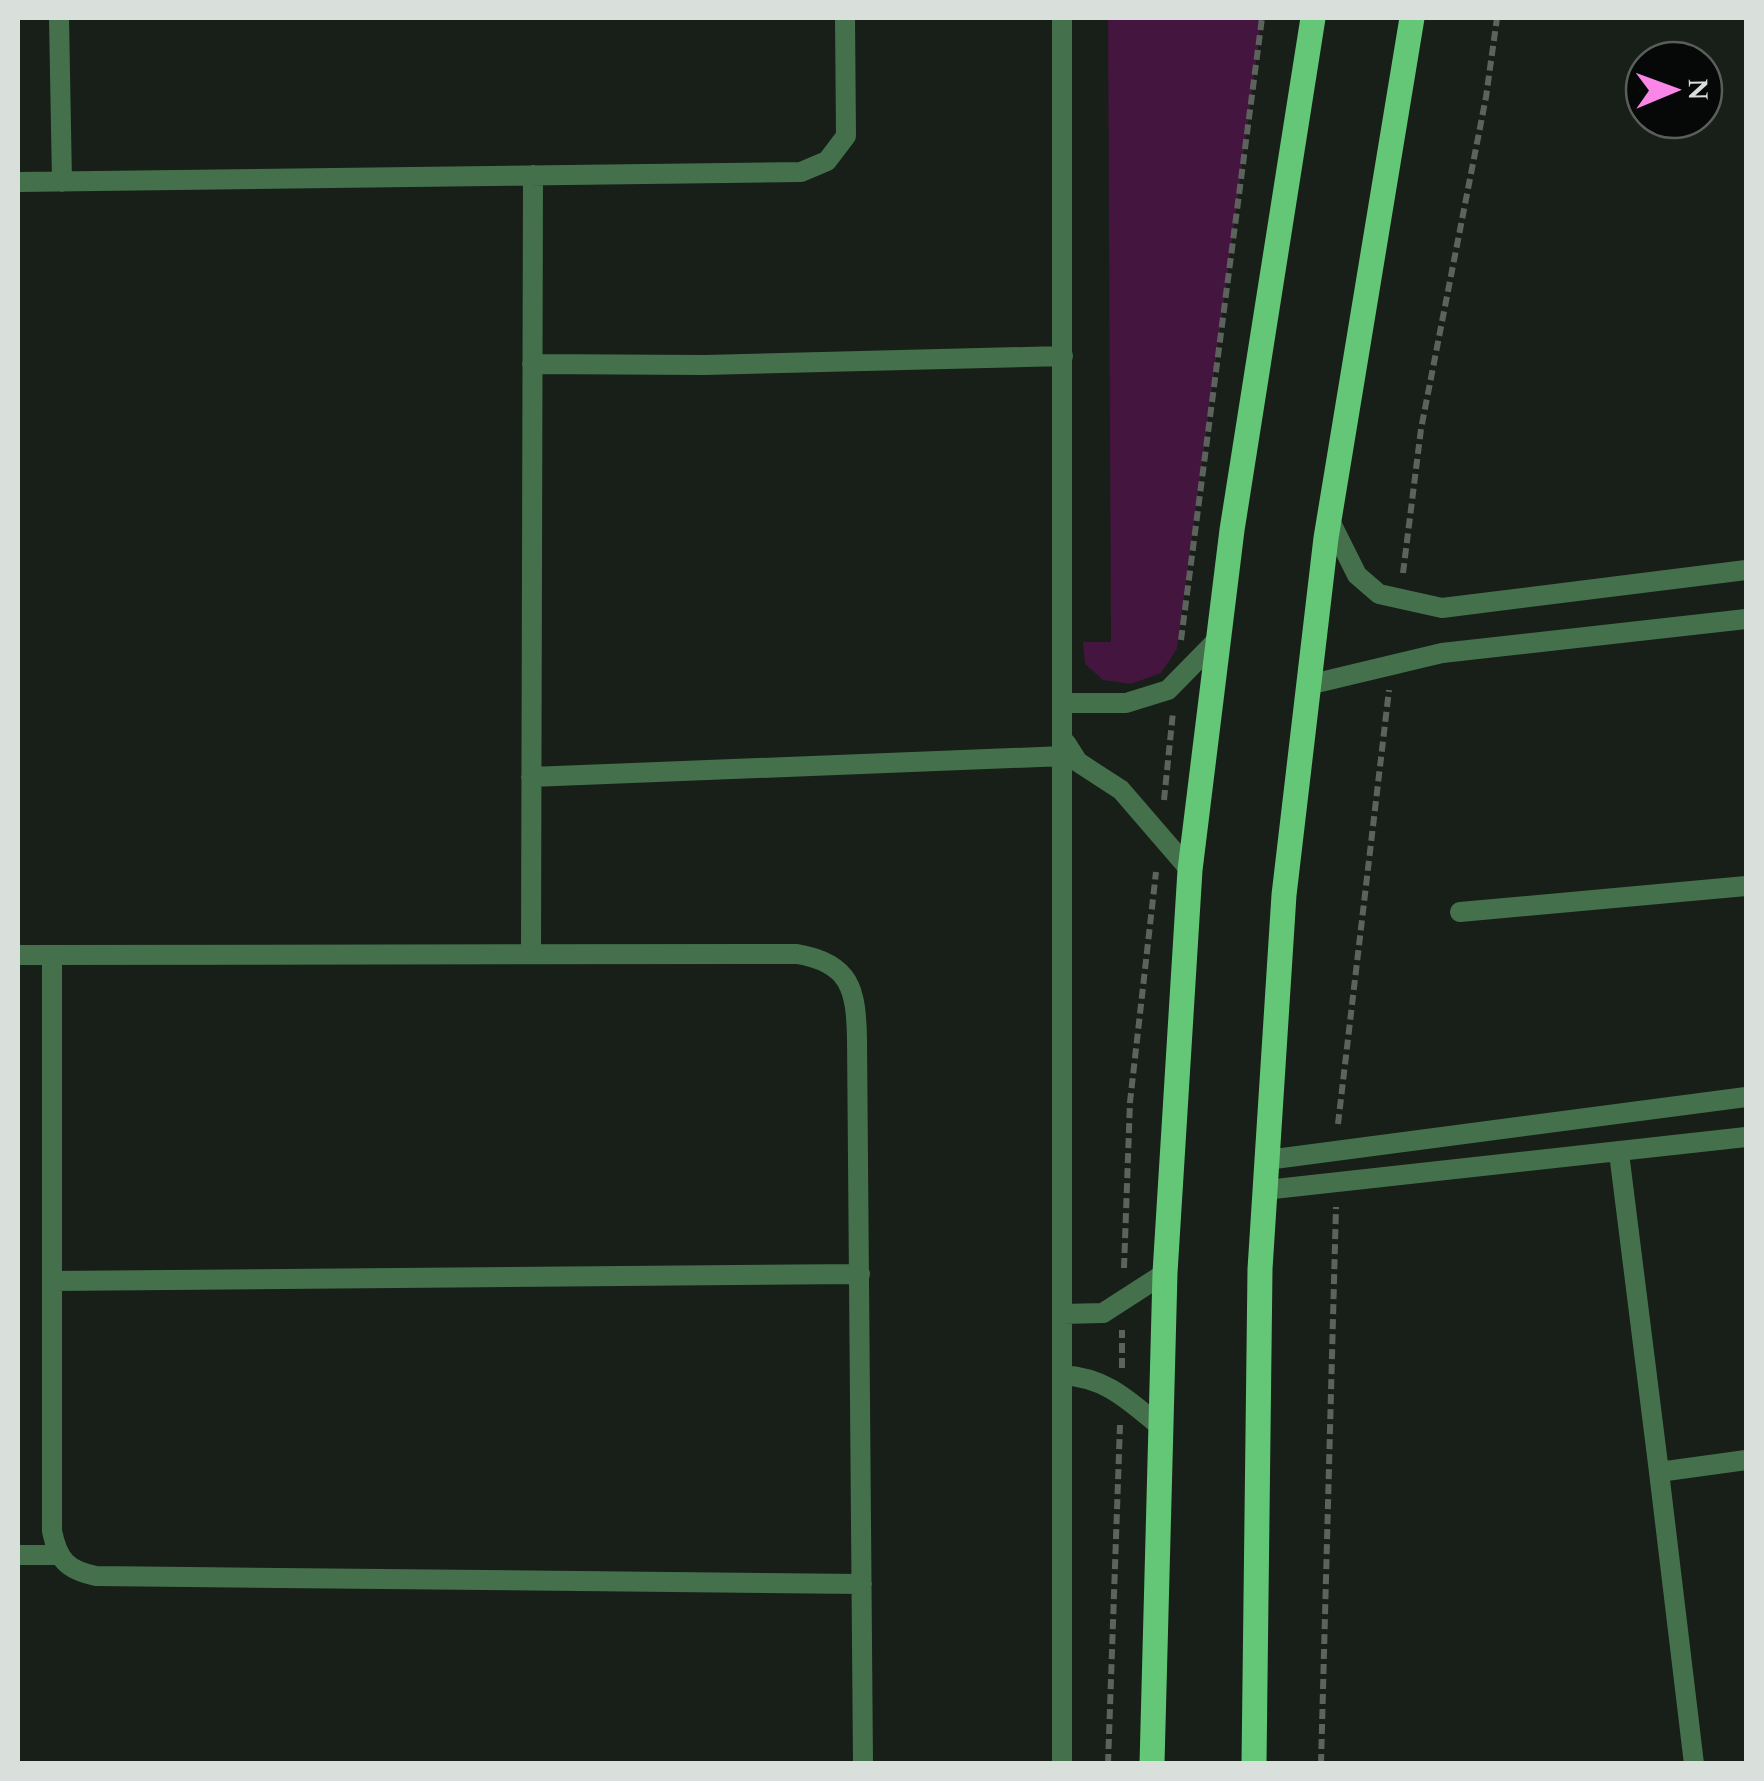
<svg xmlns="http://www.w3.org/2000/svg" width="1764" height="1781" viewBox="0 0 1764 1781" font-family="Spectral,serif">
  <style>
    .green { fill: #44153e }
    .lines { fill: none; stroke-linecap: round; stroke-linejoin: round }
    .path { stroke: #5b635c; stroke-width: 6; stroke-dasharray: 10 5; stroke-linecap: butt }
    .minor { stroke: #44714b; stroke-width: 20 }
    .primary { stroke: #64c677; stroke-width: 25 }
  </style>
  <rect width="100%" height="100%" fill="#171f18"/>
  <!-- green -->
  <path class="green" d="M1108,18H1262L1177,649L1161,673L1131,684L1103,680L1085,664L1083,642H1111Z"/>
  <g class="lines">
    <!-- path -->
    <path class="path" d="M1403,573L1421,429L1486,97L1497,18
      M1181,640L1262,18
      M1164,800L1173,712
      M1338,1124L1389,690
      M1124,1268L1130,1102L1156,872
      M1122,1368V1330
      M1108,1764L1120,1425
      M1321,1764L1336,1207"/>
    <!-- minor -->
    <path class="minor" d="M59,18L62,182
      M18,182L801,172L827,161L846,136L845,18
      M532,364L704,365L1063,356
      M1329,519L1357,575L1379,594L1442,608L1746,570
      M1308,685L1442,653L1746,619
      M1064,703H1126L1168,690L1219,638
      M1066,743L1078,762L1121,790L1190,870
      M531,777L1064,756
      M1460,912L1746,886
      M531,954L533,175
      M18,955L797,954C851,963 856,990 857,1039L863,1764
      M52,955V1531C58,1560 67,1570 96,1576L862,1584
      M1619,1153L1659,1472L1746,1460
      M1267,1160L1746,1097
      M1265,1190L1746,1137
      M52,1281L860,1274
      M1063,1314L1103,1313L1165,1273
      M1063,1375C1107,1378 1128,1400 1161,1427
      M1659,1472L1694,1764
      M18,1555H57
      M1062,1764V18"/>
    <!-- primary -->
    <path class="primary" d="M1152,1764L1165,1273L1190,870L1232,530L1313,18
      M1254,1764L1260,1269L1284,895L1326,538L1412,18"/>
  </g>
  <!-- border -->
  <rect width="1764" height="1781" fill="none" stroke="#d9dfda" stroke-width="40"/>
  <!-- north arrow -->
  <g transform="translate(1674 90) rotate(89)"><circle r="48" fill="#050806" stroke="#5a5e5b" stroke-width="2.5"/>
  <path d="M0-8L18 38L0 25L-18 38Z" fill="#fa87e8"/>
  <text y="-15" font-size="28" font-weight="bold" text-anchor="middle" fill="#d9dfda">N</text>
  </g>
</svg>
